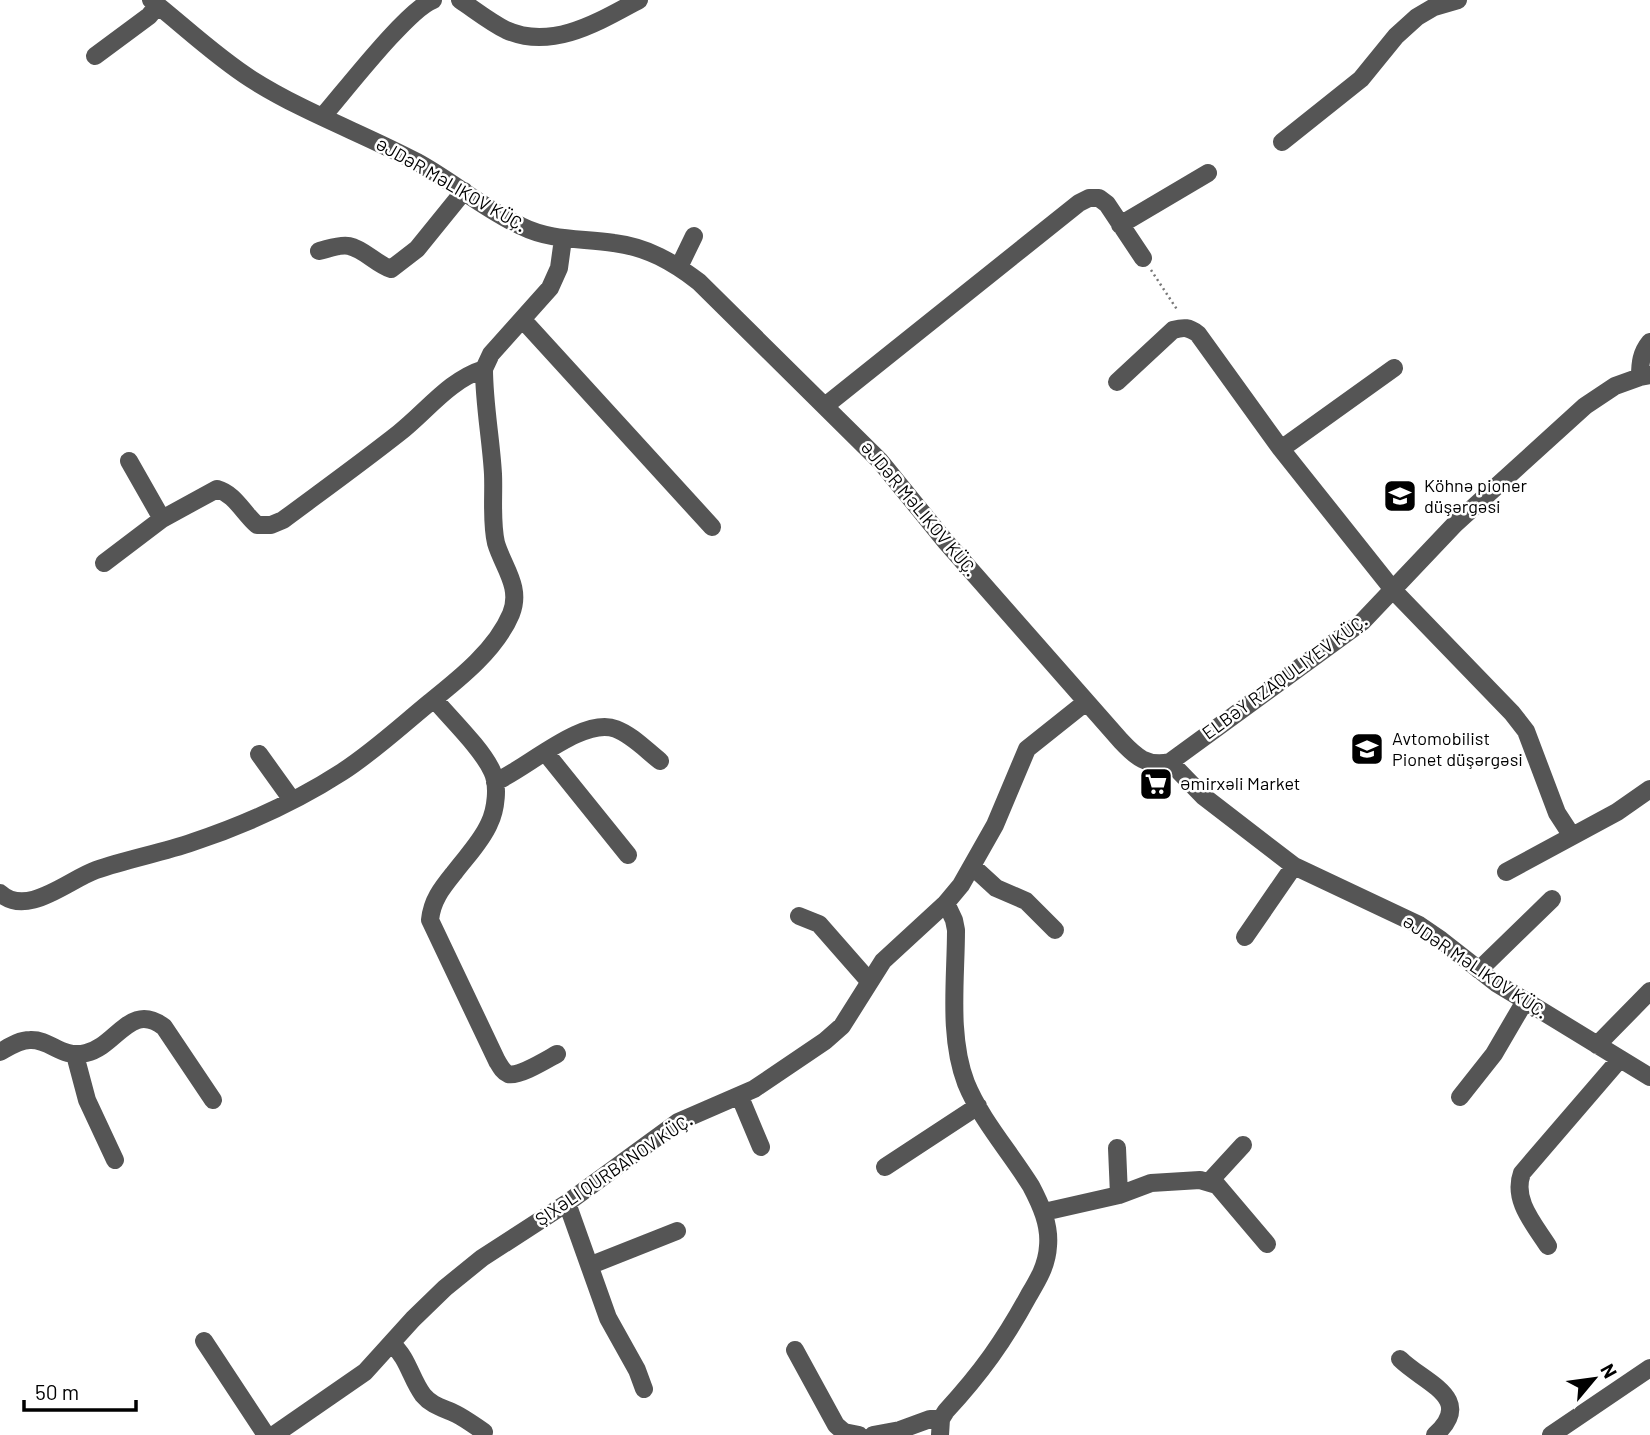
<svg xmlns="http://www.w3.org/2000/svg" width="1650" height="1435" viewBox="0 0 1650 1435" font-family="Barlow,sans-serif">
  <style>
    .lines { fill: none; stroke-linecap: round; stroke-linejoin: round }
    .path { stroke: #777; stroke-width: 2.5; stroke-dasharray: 2 3.5; stroke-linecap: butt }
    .minor { stroke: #555; stroke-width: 18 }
    .labels { text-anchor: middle; stroke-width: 5; stroke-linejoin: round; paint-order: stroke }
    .street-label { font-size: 18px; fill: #000; stroke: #fff }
    .poi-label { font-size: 18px; fill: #000; stroke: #fff; text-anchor: start }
  </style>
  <rect width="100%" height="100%" fill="#fff"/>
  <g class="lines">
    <!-- path -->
    <path class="path" d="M1151,270L1178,311"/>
    <!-- minor -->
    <path class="minor" d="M151,0C184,26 215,56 251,79C303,112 362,133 417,162C452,181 484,209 521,226C551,241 581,238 614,243C647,247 673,262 699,282L880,461L946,542L1121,741C1136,757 1147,767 1170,762L1362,622L1455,524L1585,406L1615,386L1640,377L1650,375
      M460,0C475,10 490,22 506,30C552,51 600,21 639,0
      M95,56L149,16L158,5
      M323,116C344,92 407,10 433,0
      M1282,142L1361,79L1396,36L1417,17L1434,7L1458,0
      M1120,225L1208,173
      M319,251C328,249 340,244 349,246C364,249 376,264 391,269L417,249L464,191
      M679,267L694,236
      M523,320L712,527
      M1640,377C1640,363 1641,353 1650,342
      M1117,382L1173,330C1184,327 1189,327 1198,334L1281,449L1394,591L1512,713L1526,731L1557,813L1572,836
      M825,406L1079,203L1089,198H1099L1107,204L1143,258
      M1281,449L1394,368
      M129,461L162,519
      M104,563L162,519L217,489C235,494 243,513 257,525H271L283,520C322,491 361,463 399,433C427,411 449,380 484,369
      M434,699C451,719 482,749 492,771C499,785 496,810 489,824C481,842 466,857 454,873C442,888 432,900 430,920L497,1061C500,1066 503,1072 508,1074C519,1077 546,1060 557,1054
      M545,752L628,855
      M259,754L292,800
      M1170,762L1203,796L1294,866L1419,925L1441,940L1496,983L1650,1077
      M495,782C526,769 583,716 616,729C632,735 646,750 660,761
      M972,866L996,888L1026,901L1055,930
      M1506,872L1617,812L1650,789
      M0,893C27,918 68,880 96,870C128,859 161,853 193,842C244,825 297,801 342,772C373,752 401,726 429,703C459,679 496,650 511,614C522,587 503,567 496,543C491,522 494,496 493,474C491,439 484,404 484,369L491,354L550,288L559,268L563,239
      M799,916L819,924L869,981
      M1245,937L1294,866
      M1479,970L1552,899
      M1597,1045L1650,991
      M0,1052C9,1047 19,1040 30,1040C51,1039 61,1059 86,1053C117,1046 130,1001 164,1027L213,1100
      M75,1055L87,1100L115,1160
      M740,1097L761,1147
      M1460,1097L1494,1054L1525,1001
      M1117,1148L1119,1195
      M885,1167L978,1106
      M1209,1182L1243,1145
      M567,1203L608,1318L637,1370L644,1389
      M1044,1212L1119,1195L1151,1183L1200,1180L1217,1185L1267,1244
      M1548,1246C1534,1224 1512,1200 1522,1173L1620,1059
      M591,1265L677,1231
      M204,1341L266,1435
      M392,1344C408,1358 411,1379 423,1395C432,1406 444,1408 456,1414C466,1419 475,1426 484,1432
      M795,1350L836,1425L844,1432L859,1435
      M1400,1359C1424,1383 1476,1398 1435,1435
      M274,1435L365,1372L413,1319L445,1288L482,1258L567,1203L678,1122L754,1089L825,1041L842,1026L883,961L946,903L961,885L995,825L1027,749L1086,702
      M873,1435L900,1430L930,1419H941
      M940,1435L941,1419L946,1411C981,1373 1004,1341 1029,1295C1038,1280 1047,1265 1048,1246C1050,1225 1041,1205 1031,1186C1010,1152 981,1120 966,1083C948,1036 956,979 956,930L954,920L946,903
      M1551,1435L1650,1368"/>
  </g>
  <!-- icons -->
  <defs>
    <symbol id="school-square" viewBox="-11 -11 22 22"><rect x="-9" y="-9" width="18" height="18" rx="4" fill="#000" stroke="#fff"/><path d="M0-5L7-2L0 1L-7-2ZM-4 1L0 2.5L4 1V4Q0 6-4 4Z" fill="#fff"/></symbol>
    <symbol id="supermarket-square" viewBox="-11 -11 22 22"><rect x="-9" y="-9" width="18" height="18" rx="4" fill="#000" stroke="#fff"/><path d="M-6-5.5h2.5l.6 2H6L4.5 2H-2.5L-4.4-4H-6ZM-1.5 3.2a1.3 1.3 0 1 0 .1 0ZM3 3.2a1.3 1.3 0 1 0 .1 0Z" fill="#fff"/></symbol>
  </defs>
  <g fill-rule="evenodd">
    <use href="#school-square" x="1381" y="477" width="38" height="38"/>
    <use href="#school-square" x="1348" y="730" width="38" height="38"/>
    <use href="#supermarket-square" x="1137" y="765" width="38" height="38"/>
  </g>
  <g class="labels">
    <!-- street labels -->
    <g class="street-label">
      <text transform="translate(451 185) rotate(30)" y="6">ƏJDƏR MƏLIKOV KÜÇ.</text>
      <text transform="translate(919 509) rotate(50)" y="6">ƏJDƏR MƏLIKOV KÜÇ.</text>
      <text transform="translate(1285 677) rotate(-36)" y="6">ELBƏY RZAQULIYEV KÜÇ.</text>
      <text transform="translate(1475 967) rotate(34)" y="6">ƏJDƏR MƏLIKOV KÜÇ.</text>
      <text transform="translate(614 1170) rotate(-34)" y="6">ŞIXƏLI QURBANOV KÜÇ.</text>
    </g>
    <!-- poi labels -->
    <g class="poi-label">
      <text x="1424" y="492">Köhnə pioner<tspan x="1424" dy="21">düşərgəsi</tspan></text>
      <text x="1392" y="745">Avtomobilist<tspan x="1392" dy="21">Pionet düşərgəsi</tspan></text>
      <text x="1180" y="790">Əmirxəli Market</text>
    </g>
  </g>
  <!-- north arrow -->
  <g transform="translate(1594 1379) rotate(61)" stroke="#ffffff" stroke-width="5" paint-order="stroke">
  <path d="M0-5L12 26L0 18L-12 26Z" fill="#000000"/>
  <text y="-10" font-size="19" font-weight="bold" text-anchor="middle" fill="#000000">N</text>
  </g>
  <!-- scale -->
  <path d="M24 1400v10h112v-10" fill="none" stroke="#000000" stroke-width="3.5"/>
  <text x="35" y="1400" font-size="21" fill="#000000" stroke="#ffffff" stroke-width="5" paint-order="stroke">50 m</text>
</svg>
